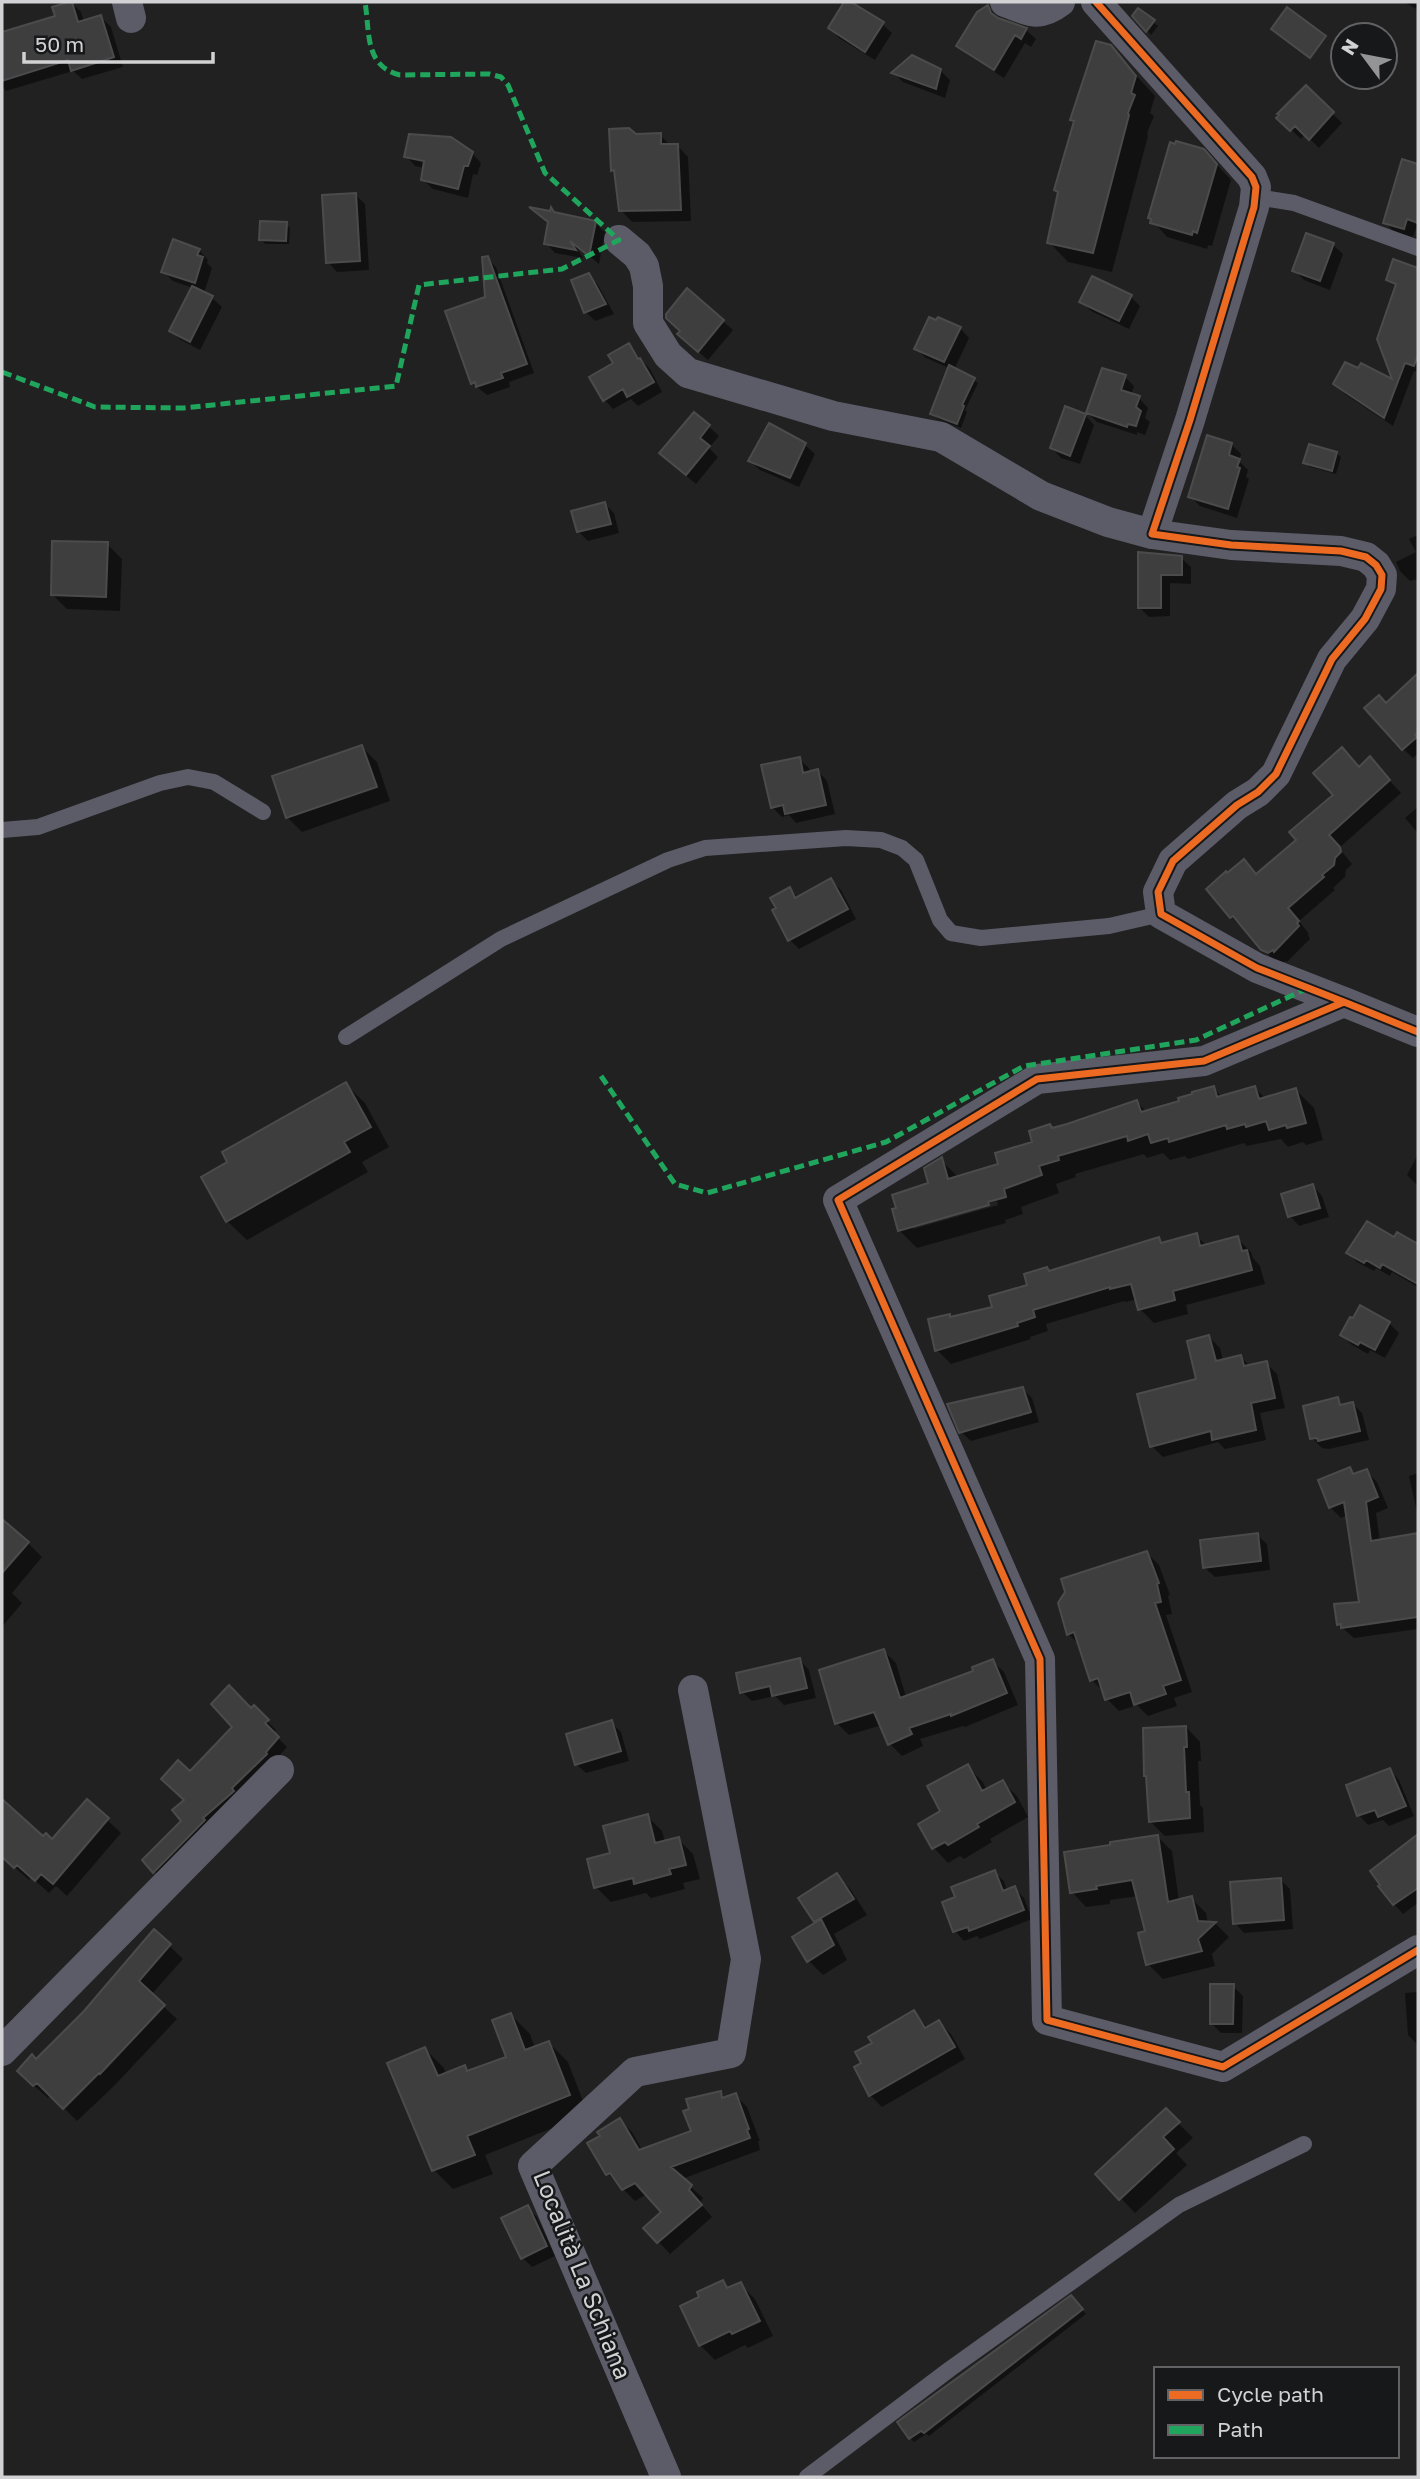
<svg xmlns="http://www.w3.org/2000/svg" width="1420" height="2479" viewBox="0 0 1420 2479" font-family="'Golos Text',sans-serif">
  <style>
    .shadow { fill: #0007; fill-rule: evenodd }
    .building { fill: #3e3e3f; stroke: #4c4b4c; stroke-width: 2 }
    .lines { fill: none; stroke-linecap: round; stroke-linejoin: round }
    .lane { stroke: #5b5c67; stroke-width: 16 }
    .street { stroke: #5b5c67; stroke-width: 30 }
    .quiet { stroke: #20a55d; stroke-width: 5; stroke-dasharray: 10 5; stroke-linecap: butt }
    .cycleway-casing { stroke: #17181a; stroke-width: 11 }
    .cycleway { stroke: #ed6a23; stroke-width: 7 }
    .labels { text-anchor: middle; stroke-width: 5; stroke-linejoin: round; paint-order: stroke }
    .street-label { font-size: 24px; fill: #d2d2d4; stroke: #17181a }
  </style>
  <rect width="100%" height="100%" fill="#212122"/>
  <!-- shadow -->
  <path class="shadow" d="M846,2L882,24L892,33L875,60L839,38L830,28Z
    M1404,2H1418V10Z
    M72,3L81,12L84,22L101,17L111,27L123,67L82,79L73,71L6,91L2,86V34L57,17Z
    M987,7L998,20L1026,30L1036,39L1031,47L1025,43L1004,78L968,55L958,46Z
    M1139,11L1158,26L1151,35L1135,16Z
    M1110,47L1155,96L1150,113L1154,116L1147,133L1148,136L1112,272L1068,262L1049,242L1075,123L1072,119Z
    M940,70L950,80L945,98L903,82L894,73Z
    M1306,88L1342,123L1319,148L1305,134L1301,139L1279,118Z
    M660,135L671,146L677,145L688,157L691,221L632,222L621,210L617,173L613,170L635,136Z
    M1203,150L1231,180L1212,246L1208,245L1207,249L1167,237L1150,218Z
    M472,153L481,163L477,175L473,174L468,198L433,189L423,180L425,168L415,166L406,156Z
    M1403,161L1418,166V229L1416,228L1413,237L1394,232L1385,222Z
    M356,195L365,204L369,270L337,272L328,262Z
    M556,214L595,223L605,232L599,264L575,244L583,258L555,253L546,243Z
    M286,224L290,228L289,244H265L261,239Z
    M1333,245L1343,254L1330,290L1304,280L1294,270Z
    M199,250L208,260L207,263L212,268L204,293L212,298L222,307L200,350L181,340L171,331L193,288L173,281L163,271Z
    M487,258L496,267L534,373L509,382L510,387L487,395L472,383L486,298Z
    M588,275L598,285L614,314L595,321L586,312Z
    M687,291L733,330L708,360L689,344L681,332Z
    M1131,297L1140,306L1129,329L1091,311L1081,301Z
    M1385,321L1418,332V372L1414,371L1393,426L1345,394L1335,384L1396,382Z
    M960,328L969,338L954,370L978,383L965,410L967,412L961,428L936,418L932,413L949,368L926,358L916,348Z
    M628,346L650,369L662,392L638,406L631,399L613,409L604,399L615,364Z
    M1125,377L1134,386L1131,395L1139,398L1148,408L1145,418L1150,422L1145,435L1137,432V435L1097,422L1088,413Z
    M695,414L719,436L709,448L718,457L696,484L671,463Z
    M1085,415L1094,425L1080,464L1061,458L1052,448Z
    M770,425L805,445L815,454L799,487L760,470L750,461Z
    M1232,445L1241,454L1239,461L1248,470L1246,477L1249,479L1237,518L1200,506L1190,496Z
    M1336,453L1341,457L1336,474L1310,467L1305,463Z
    M605,504L614,513L619,533L588,541L578,531Z
    M1418,535V579L1410,581L1400,571L1396,562L1416,552L1409,539Z
    M107,544L122,559L120,611L67,609L52,594Z
    M1139,554L1181,558L1191,567V584L1170,583V616L1149,617L1139,607Z
    M1418,675V753L1413,758L1403,749L1386,705Z
    M362,747L377,762L390,801L302,832L287,817Z
    M799,759L809,768L810,773L818,771L827,781L835,814L796,823L789,815L782,817L772,807Z
    M1370,759L1401,793L1339,848L1352,864L1346,870L1345,877L1333,888L1335,890L1299,921L1309,934L1308,935L1310,939L1287,962L1286,961L1281,964L1275,962L1245,928L1243,929L1231,917L1227,875L1244,861L1257,875L1298,841Z
    M1418,807V833L1405,818Z
    M831,880L841,890L856,919L799,949L790,940V889L798,898Z
    M345,1084L365,1103L389,1147L362,1162L368,1172L247,1240L227,1221L230,1163Z
    M1213,1088L1223,1098L1255,1088L1266,1099L1296,1090L1314,1108L1323,1140L1306,1145L1303,1142L1288,1147L1281,1139L1247,1146L1244,1143L1188,1159L1185,1156L1170,1160L1163,1153L1147,1158L1144,1154L1075,1174L1076,1177L1056,1184L1059,1193L1021,1207L1023,1214L1005,1220L1006,1223L917,1248L899,1230L930,1184L941,1160L959,1178L1001,1165L1053,1129L1137,1102L1147,1112L1181,1102ZM997,1201L998,1205L913,1229V1225Z
    M1418,1154V1186L1407,1175Z
    M1313,1186L1322,1196L1329,1217L1299,1226L1290,1216Z
    M1397,1234L1418,1246V1287L1392,1272L1390,1276L1376,1268L1374,1271L1357,1262L1348,1253L1395,1239Z
    M1196,1235L1207,1246L1237,1238L1251,1252L1253,1258L1260,1266L1265,1284L1186,1305L1188,1314L1154,1323L1140,1309L1137,1299L1126,1302L1124,1301L1046,1324L1048,1331L1030,1337L1031,1339L951,1364L937,1350L949,1316L952,1318L995,1309L1029,1286L1047,1269L1050,1272L1159,1239L1164,1244Z
    M1354,1320L1389,1323L1399,1333L1385,1358L1370,1350L1368,1354L1352,1345L1342,1335Z
    M1209,1337L1220,1348L1223,1361L1241,1357L1250,1366L1266,1363L1277,1374L1285,1408L1260,1413L1266,1440L1225,1449L1218,1442L1163,1457L1152,1446L1198,1380Z
    M1023,1389L1032,1398L1039,1422L971,1441L961,1432Z
    M1337,1399L1344,1406L1353,1404L1362,1413L1369,1440L1329,1449L1322,1448L1312,1438Z
    M1350,1469L1356,1475L1366,1471L1377,1482L1388,1508L1376,1513L1380,1541L1418,1535V1629L1354,1638L1338,1624L1361,1604L1347,1515L1341,1518L1330,1507Z
    M1418,1473V1517L1409,1476Z
    M2,1528L28,1543L42,1557L12,1593L22,1603L2,1627Z
    M1257,1535L1267,1544L1270,1570L1215,1577L1205,1568Z
    M1147,1553L1159,1565L1170,1595L1168,1596L1172,1614L1166,1615L1192,1692L1174,1698L1177,1706L1148,1716L1137,1705L1119,1711L1107,1699L1105,1693L1092,1680L1080,1645L1068,1634Z
    M884,1651L896,1663L906,1697L976,1672L992,1661L1004,1672L1018,1705L965,1727L963,1726L920,1739L923,1746L902,1756L890,1744L882,1725L849,1735L837,1723Z
    M800,1660L809,1670L816,1698L784,1705L775,1696L752,1701L742,1692Z
    M254,1708L276,1730L273,1733L287,1747L230,1812L163,1881L145,1860L183,1822L190,1773Z
    M611,1722L621,1732L629,1761L586,1773L576,1764Z
    M1186,1727L1200,1742L1201,1761H1198L1200,1805L1203,1808L1204,1832L1165,1836L1150,1821Z
    M967,1766L982,1781L987,1790L1002,1782L1017,1796L1028,1817L990,1839L992,1842L964,1859L960,1856L948,1863L934,1848L943,1812Z
    M1390,1770L1399,1780L1414,1816L1389,1826L1383,1820L1368,1825L1359,1815L1348,1786Z
    M87,1801L121,1833L67,1896L56,1886L49,1893L31,1877L29,1880L2,1856V1819L11,1809L43,1838L52,1841Z
    M647,1816L662,1831L665,1842L678,1839L693,1854L700,1879L683,1883L685,1889L651,1898L646,1893L611,1902L596,1887L612,1854Z
    M1157,1836L1172,1851L1179,1901L1191,1898L1206,1913L1208,1923H1215L1229,1937L1212,1954L1215,1966L1163,1979L1148,1964L1147,1932L1138,1896L1110,1900V1904L1086,1907L1072,1892Z
    M1418,1836V1903L1403,1914L1394,1904L1372,1872Z
    M994,1872L1004,1881L1007,1891L1014,1888L1024,1898L1032,1919L980,1939L977,1936L964,1941L955,1931L958,1898Z
    M837,1875L851,1890L867,1915L834,1934L847,1960L823,1975L808,1960L817,1923L800,1898Z
    M1281,1880L1290,1889L1293,1929L1244,1933L1235,1923Z
    M155,1932L183,1959L151,1995L177,2019L114,2086L77,2121L51,2095L48,2098L32,2084L36,2062L85,2012Z
    M1233,1986L1243,1996L1242,2033H1221L1211,2023Z
    M1418,1992V2045L1408,2035L1405,1993Z
    M914,2012L928,2028L939,2022L951,2034L965,2059L882,2107L870,2095L864,2064L874,2043Z
    M511,2015L530,2034L535,2048L549,2043L568,2062L588,2114L485,2155L493,2174L453,2189L434,2170L425,2049L444,2068L446,2075L464,2067L469,2072L509,2058Z
    M720,2093L726,2098L735,2095L747,2107L760,2141H758L760,2150L682,2179L703,2198L700,2203L712,2217L670,2254L646,2228L664,2213L647,2194L635,2201L608,2174L590,2144L602,2137L620,2120L632,2132L642,2150L693,2132Z
    M1166,2111L1193,2138L1176,2153L1187,2165L1135,2213L1098,2174Z
    M527,2208L537,2217L555,2256L532,2267L523,2258Z
    M722,2282L729,2289L740,2284L755,2299L773,2336L748,2348L745,2345L715,2360L700,2345Z
    M1071,2298L1086,2314L929,2436L926,2434L914,2442L910,2438Z"/>
  <!-- building -->
  <path class="building" d="M69,2H72L78,22L101,15L114,57L71,71L68,60L2,81V32L55,16L52,7Z
    M844,2H851L884,22L865,52L828,28Z
    M988,5L991,13L998,18L1027,28L1021,39L1015,35L994,70L956,46L977,12Z
    M1287,7L1326,36L1310,58L1271,29Z
    M1138,8L1155,20L1146,32L1132,16Z
    M1096,41L1111,45L1136,76L1131,93L1135,95L1128,113L1129,115L1093,253L1047,243L1058,192L1054,190L1074,121L1070,120Z
    M912,55L941,69L936,89L891,73Z
    M1306,85L1334,112L1309,140L1295,126L1290,131L1276,118L1279,115L1277,114Z
    M629,128L636,134L661,133V144H678L681,210L619,211L614,170L611,171L609,129Z
    M409,134L451,137L473,152L468,166H464L458,189L421,180L424,161L404,157Z
    M1176,141L1204,149L1217,164L1197,233L1193,231L1192,235L1150,223L1151,219L1148,218L1170,142L1175,144Z
    M1402,159L1418,164V223L1407,219L1404,229L1383,223Z
    M356,193L360,261L326,263L322,195Z
    M529,207L550,211L551,207L554,212L596,221L589,256L570,241L576,250L544,244L548,222Z
    M260,221L287,222L286,241L259,240Z
    M1306,233L1334,243L1320,281L1292,271Z
    M173,239L200,249L197,255L203,257L195,283L161,272Z
    M488,256L527,364L501,373L503,378L476,387L475,382L471,384L445,311L485,297L482,257Z
    M1393,259L1418,268V355L1414,366L1405,363L1384,418L1333,384L1345,362L1358,368L1361,363L1392,379L1377,339L1396,284L1386,280Z
    M589,273L606,304L584,313L571,280Z
    M1092,276L1132,295L1119,321L1079,302Z
    M192,286L213,296L190,342L169,331Z
    M687,288L724,320L698,352L677,334L680,331L666,318V314Z
    M929,317L936,320L938,317L961,327L944,362L914,349Z
    M629,343L638,359L640,358L654,382L627,397L623,389L603,401L589,377L613,363L608,355Z
    M949,365L975,378L962,405L964,406L957,424L930,414Z
    M1102,368L1126,375L1121,390L1140,396L1136,407L1141,411L1136,426L1128,424L1127,427L1086,413Z
    M1065,406L1086,414L1070,456L1050,448Z
    M694,412L710,425L700,438L710,446L686,475L659,453Z
    M769,423L806,443L790,478L748,461Z
    M1207,435L1232,443L1229,455L1240,459L1237,467L1240,468L1228,509L1188,497Z
    M1309,444L1337,452L1332,471L1303,463Z
    M605,502L611,524L577,532L571,511Z
    M52,541L108,542L106,597L51,595Z
    M1138,552L1182,556V575H1161V608H1138Z
    M1418,673V732L1415,735L1417,737L1402,750L1364,708L1379,695L1386,703Z
    M362,745L377,787L286,818L272,776Z
    M1342,747L1359,767L1370,756L1390,780L1329,835L1340,847L1341,852L1335,858L1334,865L1322,875L1324,877L1288,908L1299,921L1297,923L1299,926L1274,952L1273,950L1268,953L1261,950L1233,916L1230,918L1206,889L1226,871L1227,873L1244,859L1256,874L1296,840L1289,832L1333,795L1313,773Z
    M800,757L803,773L818,769L826,805L785,814L783,805L771,808L761,765Z
    M831,878L848,909L788,941L772,910L776,908L770,898L790,887L795,898Z
    M346,1082L371,1127L344,1142L350,1152L226,1222L201,1177L227,1162L222,1152Z
    M1214,1086L1217,1097L1255,1086L1259,1099L1296,1088L1306,1123L1287,1128L1286,1125L1269,1130L1266,1121L1246,1127L1245,1124L1227,1129L1226,1125L1169,1142L1168,1138L1151,1143L1148,1134L1128,1141L1127,1136L1058,1156L1059,1160L1039,1166L1042,1175L1004,1189L1006,1197L988,1202L989,1205L898,1231L892,1209L896,1208L892,1195L928,1183L924,1168L942,1157L948,1179L998,1164L995,1153L1032,1142L1029,1131L1050,1124L1052,1128L1067,1124L1137,1100L1141,1112L1179,1101L1178,1098L1192,1094V1092Z
    M1313,1184L1320,1208L1288,1217L1281,1194Z
    M1367,1221L1394,1237L1397,1232L1418,1244V1284L1382,1264L1380,1268L1366,1260L1364,1263L1346,1253Z
    M1197,1233L1200,1246L1238,1236L1242,1251L1247,1250L1252,1270L1173,1291L1175,1300L1138,1310L1131,1284L1110,1289V1287L1033,1310L1035,1317L1017,1323L1018,1326L935,1351L928,1319L950,1314V1317L992,1307L989,1296L1027,1285L1024,1274L1047,1267L1049,1271L1159,1237L1161,1243Z
    M1360,1305L1390,1322L1375,1350L1360,1342L1358,1345L1340,1335L1350,1317L1353,1318Z
    M1209,1335L1216,1361L1241,1355L1244,1366L1267,1361L1275,1398L1251,1403L1256,1430L1212,1440L1211,1431L1150,1447L1137,1394L1196,1379L1187,1341Z
    M1023,1387L1031,1412L959,1433L947,1404Z
    M1338,1397L1340,1405L1353,1402L1360,1431L1318,1441L1317,1438L1310,1439L1303,1406Z
    M1350,1467L1353,1474L1367,1469L1378,1497L1366,1502L1371,1541L1418,1533V1617L1341,1628V1624L1337,1625L1334,1604L1359,1602L1344,1502L1329,1508L1318,1480Z
    M2,1519L29,1542L2,1573Z
    M1258,1533L1261,1561L1203,1568L1200,1540Z
    M1147,1551L1159,1583L1157,1584L1161,1602L1155,1603L1181,1680L1163,1686L1166,1694L1134,1705L1130,1692L1105,1700L1098,1678L1090,1681L1074,1632L1067,1635L1058,1603L1065,1592L1061,1579Z
    M884,1649L900,1698L973,1671L972,1667L993,1659L1007,1693L951,1716V1714L909,1728L912,1734L888,1745L874,1712L835,1724L819,1670Z
    M800,1658L807,1688L772,1696L770,1686L740,1693L736,1673Z
    M229,1685L251,1708L254,1705L269,1720L265,1723L279,1737L266,1752L267,1754L232,1788L234,1791L203,1818L205,1820L153,1873L142,1860L181,1821L172,1810L184,1800L161,1779L178,1760L190,1771L232,1727L211,1704Z
    M612,1720L621,1751L575,1765L566,1734Z
    M1186,1726L1187,1747H1184L1186,1792H1189L1190,1818L1149,1822L1146,1776H1144L1143,1728Z
    M968,1764L982,1791L1003,1780L1015,1802L977,1824L979,1827L948,1845L945,1842L932,1849L918,1824L940,1811L927,1786Z
    M1390,1768L1406,1806L1378,1817L1375,1810L1357,1816L1346,1785Z
    M2,1799L43,1836L46,1833L52,1839L87,1799L109,1818L53,1884L41,1874L35,1881L17,1865L14,1868L2,1857Z
    M648,1814L655,1843L679,1837L686,1865L669,1869L671,1874L634,1884L633,1878L594,1888L587,1859L610,1853L603,1826Z
    M1418,1834V1888L1393,1905L1378,1886L1380,1885L1370,1871Z
    M1158,1835L1168,1902L1192,1896L1198,1921L1216,1922L1198,1939L1202,1951L1146,1965L1138,1933L1145,1931L1132,1880L1096,1886L1097,1889L1070,1893L1064,1852L1110,1845V1842Z
    M995,1870L1003,1891L1015,1886L1024,1910L969,1931L968,1927L953,1932L942,1902L955,1897L951,1887Z
    M837,1873L854,1899L814,1922L798,1898Z
    M1281,1878L1284,1920L1233,1924L1230,1882Z
    M821,1919L834,1945L807,1962L792,1937Z
    M154,1929L171,1944L139,1981L165,2005L100,2074L99,2073L63,2109L37,2083L33,2086L17,2071L32,2054L36,2059L84,2011Z
    M1210,1984H1234L1233,2024H1210Z
    M914,2010L925,2028L939,2020L955,2047L869,2096L854,2067L861,2063L855,2052L872,2043L868,2037Z
    M511,2013L525,2050L549,2041L570,2095L467,2136L475,2155L432,2171L387,2063L425,2047L438,2076L465,2065L467,2071L506,2057L492,2020Z
    M721,2091L722,2098L736,2093L749,2129L747,2130L750,2138L671,2167L692,2185L689,2190L702,2205L657,2243L643,2228L661,2212L635,2183L622,2190L610,2173L606,2175L587,2143L600,2136L597,2132L620,2118L639,2150L691,2131L683,2111L689,2109L686,2099Z
    M1166,2108L1180,2122L1163,2137L1174,2149L1119,2200L1095,2174Z
    M528,2205L547,2246L521,2259L501,2218Z
    M723,2280L727,2288L741,2282L760,2321L732,2334L730,2331L699,2346L680,2306L699,2297L697,2292Z
    M1071,2295L1083,2309L924,2433L921,2431L909,2439L897,2422Z"/>
  <g class="lines">
    <!-- lane -->
    <path class="lane" d="M1256,197L1294,203L1418,248
      M2,830L38,827L160,783L188,777L214,782L263,812
      M346,1037L501,939L668,860L705,848L846,838L881,840L902,848L916,860L940,920L951,933L981,938L1109,926L1161,914
      M807,2477L950,2369L1179,2205L1304,2144"/>
    <!-- street -->
    <path class="street" d="M127,2L131,18
      M1005,2C1028,10 1038,19 1060,2
      M1096,2L1252,177L1256,187L1254,207L1190,420L1152,534L1231,545L1341,551L1366,557L1376,565L1382,575L1381,589L1365,619L1332,659L1276,774L1258,792L1237,805L1173,861L1158,892L1161,914L1257,968L1344,1002
      M619,240L637,255L644,266L648,286V323L668,355L688,373L833,416L941,437L1041,496L1108,522L1152,534
      M1418,1032L1344,1002L1204,1061L1037,1079L838,1200L1040,1659L1047,2020L1223,2067L1418,1950
      M2,2051L279,1770
      M666,2477L533,2166L635,2072L731,2053L746,1959L693,1690"/>
    <!-- quiet -->
    <path class="quiet" d="M2,372L95,407L183,408L396,386L419,285L562,269L619,240L545,173L508,85L501,77L489,74L400,75C364,66 370,32 365,2
      M601,1076L675,1184L707,1193L886,1142L1024,1066L1196,1040L1308,988"/>
    <defs>
      <path id="cycleway" d="M1096,2L1252,177L1256,187L1254,207L1190,420L1152,534L1231,545L1341,551L1366,557L1376,565L1382,575L1381,589L1365,619L1332,659L1276,774L1258,792L1237,805L1173,861L1158,892L1161,914L1257,968L1344,1002
        M1418,1032L1344,1002L1204,1061L1037,1079L838,1200L1040,1659L1047,2020L1223,2067L1418,1950"/>
    </defs>
    <!-- cycleway casing -->
    <use href="#cycleway" class="cycleway-casing"/>
    <!-- cycleway -->
    <use href="#cycleway" class="cycleway"/>
  </g>
  <g class="labels">
    <!-- street labels -->
    <g class="street-label">
      <text transform="translate(582 2275) rotate(68)" y="8">Località La Schiana</text>
    </g>
  </g>
  <!-- border -->
  <rect width="1420" height="2479" fill="none" stroke="#d2d2d4" stroke-width="7"/>
  <!-- legend -->
  <rect x="1154" y="2367" width="245" height="91" fill="#17181a" stroke="#626264" stroke-width="2"/>
  <rect x="1168" y="2390" width="35" height="10" fill="#ed6a23" stroke="#626264" stroke-width="2"/>
  <text x="1217" y="2402" font-size="21" fill="#d2d2d4">Cycle path</text>
  <rect x="1168" y="2425" width="35" height="10" fill="#20a55d" stroke="#626264" stroke-width="2"/>
  <text x="1217" y="2437" font-size="21" fill="#d2d2d4">Path</text>
  <!-- north arrow -->
  <g transform="translate(1364 56) rotate(302)"><circle r="33" fill="#17181a" stroke="#626264" stroke-width="2"/>
  <path d="M0-5L12 26L0 18L-12 26Z" fill="#949496"/>
  <text y="-10" font-size="19" font-weight="bold" text-anchor="middle" fill="#d2d2d4">N</text>
  </g>
  <!-- scale -->
  <path d="M24 52v10h189v-10" fill="none" stroke="#d2d2d4" stroke-width="3.5"/>
  <text x="35" y="52" font-size="21" fill="#d2d2d4" stroke="#17181a" stroke-width="5" paint-order="stroke">50 m</text>
</svg>
